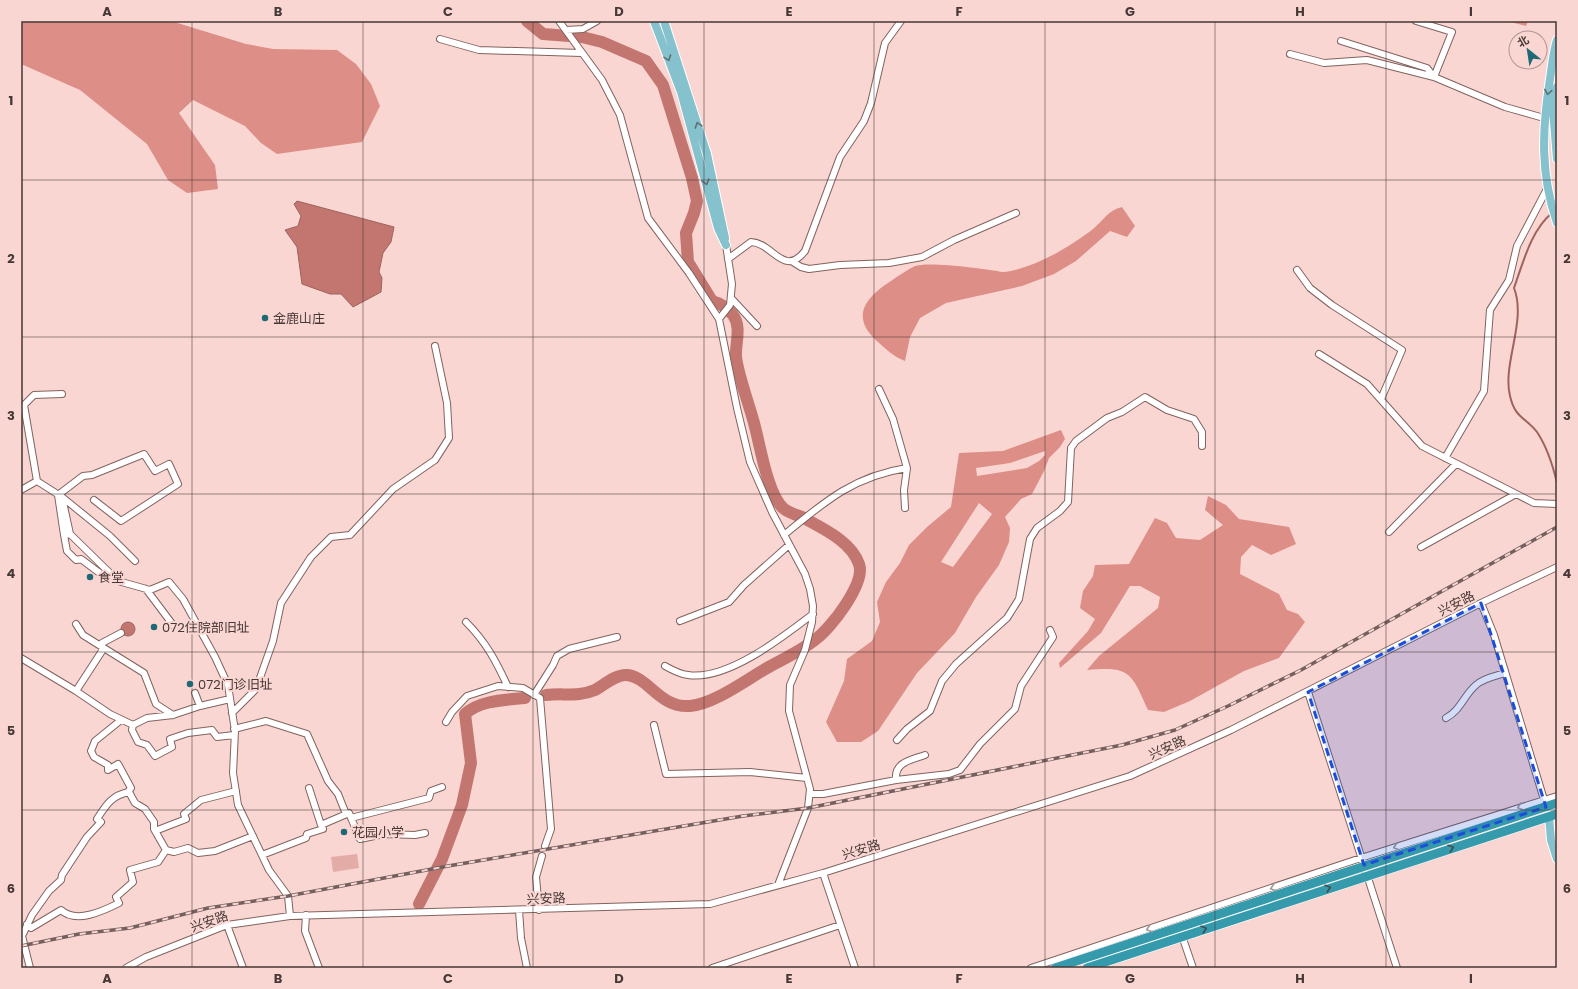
<svg xmlns="http://www.w3.org/2000/svg" width="1578" height="989" viewBox="0 0 1578 989" font-family="Poppins,'Noto Sans SC',sans-serif">
  <style>
    .green { fill: #e3aca6 }
    .forest { fill: #dd8e86; fill-rule: evenodd }
    .water { fill: #c3766f; stroke: #9e635e }
    .lines { fill: none; stroke-linecap: round; stroke-linejoin: round }
    .stream { stroke: #9e635e; stroke-width: 2 }
    .river { stroke: #c3766f; stroke-width: 12 }
    .minor-casing { stroke: #81635f; stroke-width: 8 }
    .major-casing { stroke: #fff; stroke-width: 10 }
    .highway-casing { stroke: #fff; stroke-width: 10 }
    .minor { stroke: #fff; stroke-width: 6 }
    .major { stroke: #85c2cd; stroke-width: 8 }
    .highway { stroke: #349aac; stroke-width: 9 }
    .rail-casing { stroke: #74605e; stroke-width: 3.5 }
    .rail { stroke: #fad6d2; stroke-width: 2; stroke-dasharray: 6; stroke-linecap: butt }
    .oneway { stroke: #5f6f72 }
    .oneway2 { stroke: #a29c9a }
    .oneway3 { stroke: #424c4e }
    .marked { fill: #1d4ed8; fill-opacity: 0.2; stroke: #1d4ed8; stroke-width: 3; stroke-dasharray: 8 5; stroke-linejoin: round }
    .grid { fill: none; stroke: #463836; stroke-width: 1; stroke-opacity: 0.55 }
    .poi-dot { fill: #1f6875; stroke: #fad6d2; stroke-width: 1.5 }
    .labels { text-anchor: middle; stroke-width: 4; stroke-linejoin: round; paint-order: stroke }
    .poi-label { font-size: 13px; fill: #463836; stroke: #fad6d2; text-anchor: start }
    .street-label { font-size: 13px; fill: #463836; stroke: #fad6d2 }
    .neatline { fill: none; stroke: #463836; stroke-width: 1.5 }
    .grid-label { font-size: 13px; text-anchor: middle; font-weight: bold; fill: #463836 }
  </style>
  <rect width="100%" height="100%" fill="#fad6d2"/>
  <!-- green -->
  <path class="green" d="M357,854L359,868L333,872L331,857Z"/>
  <!-- forest -->
  <path class="forest" d="M21,21H171L246,44L273,49L337,50L356,64L371,84L380,106L362,142L277,154L261,143L245,126L193,100L179,113L215,165L218,189L187,193L168,180L147,144L80,90L21,64Z
    M1507,21H1528L1526,26Z
    M1122,207L1135,226L1127,237L1110,231L1076,261L1054,274L1022,286L946,303L920,318L910,337L905,361C894,357 887,350 878,342C849,317 866,297 891,281C898,276 907,270 915,266C928,261 987,269 1003,272C1033,269 1070,247 1093,229C1104,220 1108,210 1122,207Z
    M1061,430L1065,439L1060,447L1049,458L1044,471L1032,494L1021,499L1005,517L1010,528L1009,542L999,565L976,597L955,633L917,673L878,731L861,742H837L826,722L844,681L847,659L872,641L880,622L877,602L886,582L900,563L909,545L927,527L951,507L959,453L1003,451ZM1045,451V455L1039,461L1027,468L977,476L976,468L1010,463ZM979,503L992,514L953,567L941,562Z
    M1208,496L1226,505L1239,519L1289,527L1296,544L1271,555L1252,545L1241,557L1240,574L1279,594L1287,610L1298,614L1305,622L1279,658L1244,671L1190,701L1164,712L1148,710C1131,672 1130,666 1087,670L1099,656L1158,608L1160,597L1140,586H1130L1101,633L1060,668L1059,663L1088,631L1095,619L1080,608L1083,591L1093,576L1095,565L1129,564L1155,518L1167,523L1176,538L1200,540L1223,525L1205,510Z"/>
  <!-- water -->
  <path class="water" d="M297,201L394,227L391,242L383,253L379,272L382,278L381,292L353,307L341,294H330L302,284L297,247L285,230L298,226L301,216L294,204Z
    M121 629a7 7 0 1 1 14 0a7 7 0 1 1-14 0Z"/>
  <g class="lines">
    <!-- stream -->
    <path class="stream" d="M1552,213C1531,230 1523,263 1514,288C1527,321 1502,364 1510,396C1515,418 1525,417 1537,432C1547,447 1553,466 1557,483"/>
    <!-- river -->
    <path class="river" d="M527,21L543,34L582,37L602,42L646,61L663,85L692,178L697,201L694,213L686,233L688,262L712,301C720,303 728,309 733,315C742,327 735,344 736,357C738,375 749,404 754,423C760,444 767,493 783,508C787,512 796,515 802,517C822,528 851,541 859,564C866,583 831,628 816,639C801,651 783,659 767,668C746,680 714,704 690,706C659,708 649,677 627,675C616,674 604,685 595,690C579,697 562,693 546,695
      M419,904L442,859L462,805L471,763L465,714C480,700 506,700 525,698"/>
    <defs>
      <path id="minor" d="M559,21L602,80L620,115L648,218L689,273L719,319L737,408L750,462L772,512L805,574L810,589L813,606L812,622L805,650L790,685L789,711L810,789L808,808L778,885
        M1416,21L1452,32L1434,77
        M566,30L583,29L597,21
        M440,39L479,50L582,53
        M1341,41L1427,68L1434,77
        M1290,54L1324,63L1367,60L1434,77L1505,107L1544,118
        M728,259L751,242C773,243 784,278 805,251L840,157L864,121L871,103L885,43L901,21
        M793,262L801,267L809,269L840,265L889,263L922,257L954,240L1016,213
        M1297,270L1310,288L1332,305L1402,350L1381,399
        M731,298L757,326
        M719,319L730,305L732,284L726,245
        M1319,354L1367,384L1422,446L1534,503L1557,504
        M879,389L893,419L907,468L904,490L905,508
        M62,394L34,395L24,405L37,481L62,497L70,534L118,581L150,590L169,582L183,599L215,657L228,685L235,731L233,773L238,805L269,870L288,896L290,916
        M1445,458L1484,391L1490,310L1509,280L1517,246L1548,187
        M21,490L37,481
        M62,497L110,536L135,561
        M1389,532L1456,464
        M70,534L64,535L58,495L83,476L92,475L144,454L155,471L169,464L178,484L121,521L94,500
        M64,535L67,551L76,560L81,559L109,580
        M784,535C824,502 854,476 907,468
        M1421,547L1516,494
        M146,589L173,625
        M1481,603L1494,635L1545,803
        M680,621L729,602L744,585L789,545
        M466,622C486,642 496,661 508,687
        M76,624L83,635L144,673L156,704L173,715
        M121,633L102,643V651L76,691L110,714L133,725L147,718L173,715L200,706L230,699
        M21,658L76,691
        M665,666C672,670 679,674 688,675C727,681 783,637 813,614
        M1308,692L1397,968
        M195,693L200,706
        M534,695L553,665L557,656L569,649L617,637
        M232,713L256,689L273,641L281,603L311,557L331,537L350,535L393,489L435,460L449,438L447,403L435,346
        M1446,718C1461,710 1464,695 1476,685C1483,678 1496,676 1505,673
        M121,720L95,741L91,751L94,757L108,765V770L118,764L131,788L128,792
        M446,722L452,712L467,696L498,686L523,688L540,698L551,829L545,846
        M133,725L132,730L138,742L147,745L155,756L172,747L170,739L188,733L212,730L217,737L234,735
        M654,725L666,774L750,772L807,778
        M234,729L266,721L307,734L328,781L338,794L346,814
        M897,740L907,729L930,711L942,681L956,664L1007,618L1019,599L1030,539L1037,528L1060,511L1068,502L1071,448L1076,441L1107,418L1122,412L1145,397L1167,410L1194,419L1202,432V446
        M896,780C894,762 911,760 925,755
        M309,788L321,825
        M810,794H823L896,780L949,774L960,770L980,744L1015,709L1021,686L1053,637L1050,630
        M351,818L429,798L431,791L442,787
        M155,831L186,819L184,814L201,800L236,791
        M262,855L306,838L307,834L323,829L321,825L349,813L360,839L384,834L415,835L425,833
        M823,873L855,968
        M519,910L521,938L527,968
        M539,910L536,877L542,856
        M306,915L305,931L319,968
        M27,924L31,928L61,910C76,924 103,911 119,903L116,897L133,882L130,870L158,862L166,850
        M227,925L243,968
        M1179,927L1193,968
        M30,968L22,936L32,915L49,891L61,880L62,875L87,837L101,822L97,819C106,805 112,795 129,792L135,803L145,809L154,822V829L166,850L174,852L188,848L198,853L215,851L253,836
        M126,968L146,957L227,925L290,916L710,904L823,873L1130,776L1231,730L1481,603L1557,567
        M712,968L840,925
        M1031,968L1361,858L1557,796"/>
      <path id="major" d="M654,21L681,92L718,228L726,245
        M664,21L707,154L725,238
        M1557,40C1553,53 1552,66 1550,79C1542,130 1540,173 1557,223
        M1557,87L1553,110L1557,159
        M1549,817L1551,840L1557,859"/>
      <path id="highway" d="M1055,968L1557,803
        M1087,968L1557,814"/>
    </defs>
    <!-- minor casing -->
    <use href="#minor" class="minor-casing"/>
    <!-- major casing -->
    <use href="#major" class="major-casing"/>
    <!-- highway casing -->
    <use href="#highway" class="highway-casing"/>
    <!-- minor -->
    <use href="#minor" class="minor"/>
    <!-- major -->
    <use href="#major" class="major"/>
    <!-- highway -->
    <use href="#highway" class="highway"/>
    <defs>
      <path id="rail" d="M21,946L79,934L130,928L208,908L288,896L448,866L743,816L808,808L1122,745L1175,730L1228,706L1301,670L1557,527"/>
    </defs>
    <!-- rail casing -->
    <use href="#rail" class="rail-casing"/>
    <!-- rail -->
    <use href="#rail" class="rail"/>
  </g>
  <!-- one-way arrows -->
  <defs><path id="oneway-chevron" d="M-2-3.5L2.5 0L-2 3.5" fill="none" stroke-width="1.6" stroke-linecap="round" stroke-linejoin="round"/></defs>
  <g class="oneway">
    <use href="#oneway-chevron" transform="translate(668 58) rotate(70)"/>
    <use href="#oneway-chevron" transform="translate(1548 92) rotate(99)"/>
    <use href="#oneway-chevron" transform="translate(698 125) rotate(-108)"/>
    <use href="#oneway-chevron" transform="translate(706 182) rotate(74)"/>
  </g>
  <g class="oneway2">
    <use href="#oneway-chevron" transform="translate(1520 807) rotate(162)"/>
    <use href="#oneway-chevron" transform="translate(1396 847) rotate(162)"/>
    <use href="#oneway-chevron" transform="translate(1273 888) rotate(162)"/>
    <use href="#oneway-chevron" transform="translate(1149 929) rotate(162)"/>
  </g>
  <g class="oneway3">
    <use href="#oneway-chevron" transform="translate(1451 848) rotate(-18)"/>
    <use href="#oneway-chevron" transform="translate(1328 888) rotate(-18)"/>
    <use href="#oneway-chevron" transform="translate(1204 929) rotate(-18)"/>
  </g>
  <!-- marked area -->
  <path class="marked" d="M1481,603L1546,807L1364,865L1308,692Z"/>
  <!-- grid -->
  <path class="grid" d="M192,21V968M363,21V968M533,21V968M704,21V968M874,21V968M1045,21V968M1215,21V968M1386,21V968M21,180H1557M21,337H1557M21,494H1557M21,652H1557M21,810H1557"/>
  <!-- markers -->
  <g class="poi-dot">
    <circle cx="265" cy="318" r="4"/>
    <circle cx="90" cy="577" r="4"/>
    <circle cx="154" cy="627" r="4"/>
    <circle cx="190" cy="684" r="4"/>
    <circle cx="344" cy="832" r="4"/>
  </g>
  <g class="labels">
    <!-- poi labels -->
    <g class="poi-label">
      <text x="273" y="323">金鹿山庄</text>
      <text x="98" y="582">食堂</text>
      <text x="162" y="632">072住院部旧址</text>
      <text x="198" y="689">072门诊旧址</text>
      <text x="352" y="837">花园小学</text>
    </g>
    <!-- street labels -->
    <g class="street-label">
      <text transform="translate(1456 603) rotate(-27)" y="5">兴安路</text>
      <text transform="translate(1167 747) rotate(-24)" y="5">兴安路</text>
      <text transform="translate(861 849) rotate(-17)" y="5">兴安路</text>
      <text transform="translate(546 898) rotate(-2)" y="5">兴安路</text>
      <text transform="translate(209 921) rotate(-19)" y="5">兴安路</text>
    </g>
  </g>
  <!-- border -->
  <rect width="1578" height="989" fill="none" stroke="#fad6d2" stroke-width="44"/>
  <!-- north arrow -->
  <g transform="translate(1528 50) rotate(330)"><circle r="19" fill="#fad6d2" stroke="#b29794"/>
  <path d="M0-3L7 15L0 10L-7 15Z" fill="#1f6875"/>
  <text y="-6" font-size="11" font-weight="bold" text-anchor="middle" fill="#463836">北</text>
  </g>
  <rect x="22" y="22" width="1534" height="945" class="neatline"/>
  <g class="grid-label">
    <text x="107" y="16">A</text>
    <text x="278" y="16">B</text>
    <text x="448" y="16">C</text>
    <text x="619" y="16">D</text>
    <text x="789" y="16">E</text>
    <text x="959" y="16">F</text>
    <text x="1130" y="16">G</text>
    <text x="1300" y="16">H</text>
    <text x="1471" y="16">I</text>
    <text x="11" y="105">1</text>
    <text x="1567" y="105">1</text>
    <text x="11" y="263">2</text>
    <text x="1567" y="263">2</text>
    <text x="11" y="420">3</text>
    <text x="1567" y="420">3</text>
    <text x="11" y="578">4</text>
    <text x="1567" y="578">4</text>
    <text x="11" y="735">5</text>
    <text x="1567" y="735">5</text>
    <text x="11" y="893">6</text>
    <text x="1567" y="893">6</text>
    <text x="107" y="983">A</text>
    <text x="278" y="983">B</text>
    <text x="448" y="983">C</text>
    <text x="619" y="983">D</text>
    <text x="789" y="983">E</text>
    <text x="959" y="983">F</text>
    <text x="1130" y="983">G</text>
    <text x="1300" y="983">H</text>
    <text x="1471" y="983">I</text>
  </g>
</svg>
